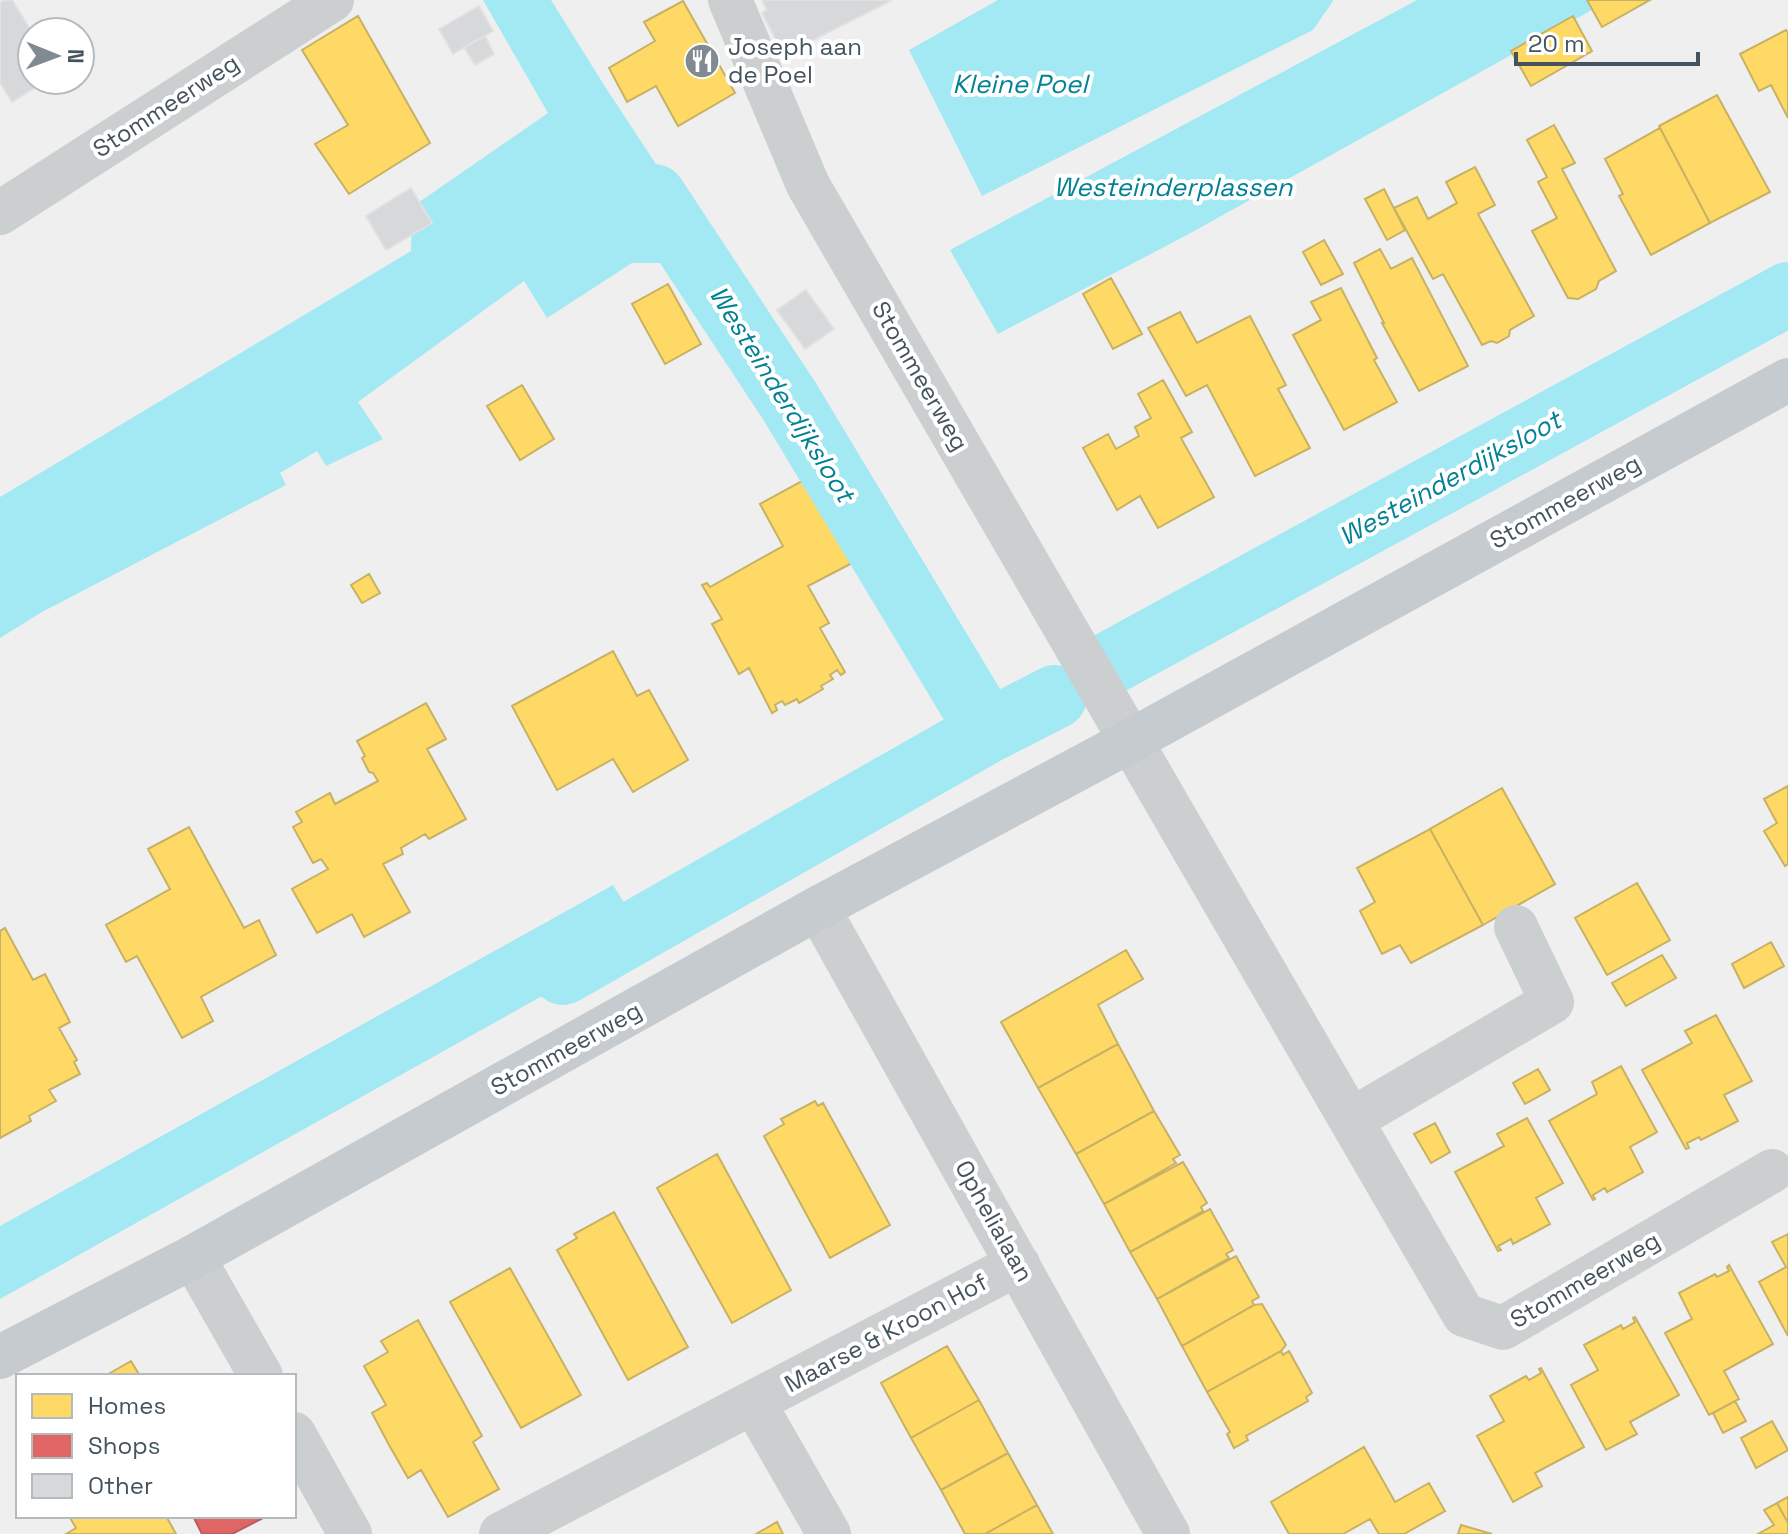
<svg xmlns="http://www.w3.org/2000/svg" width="1788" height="1534" viewBox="0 0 1788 1534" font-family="'Space Grotesk',sans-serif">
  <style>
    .water { fill: #a2e9f4 }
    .homes { fill: #ffd966; stroke: #c7b164; stroke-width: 2 }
    .shops { fill: #e06666; stroke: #b16164; stroke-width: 2 }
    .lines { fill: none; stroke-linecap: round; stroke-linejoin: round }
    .canal { stroke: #a2e9f4; stroke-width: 64 }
    .building { fill: #d7d8d9; stroke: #e1e1e2; stroke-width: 2 }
    .minor { stroke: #cbcfd0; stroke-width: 44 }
    .major { stroke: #c6cbcf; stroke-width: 44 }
    .labels { text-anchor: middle; stroke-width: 8; stroke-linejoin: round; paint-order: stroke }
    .poi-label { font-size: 24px; fill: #44545e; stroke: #fff; text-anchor: start }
    .street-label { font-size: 24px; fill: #44545e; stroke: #fff }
    .water-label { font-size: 26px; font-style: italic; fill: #038195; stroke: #fff }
  </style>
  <rect width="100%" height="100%" fill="#f0efef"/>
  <!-- water -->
  <path class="water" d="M483,0H551L604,85L730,277L674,263H632L547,318L524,281L358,402L383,439L326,466L317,451L280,473L286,485L42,612L0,638V497L411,251L412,207L548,113Z
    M998,0H1333V1L1313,30L982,196L909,50Z
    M1417,0H1610L1187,235L998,334L950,250Z
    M613,885L646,938L0,1299V1226Z"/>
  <!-- homes -->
  <path class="homes" d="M1587,0H1650L1602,27Z
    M683,1L735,93L678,126L656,86L627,102L609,68L655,41L644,22Z
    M358,16L430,143L349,194L315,144L348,125L302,50Z
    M1573,16L1592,51L1531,86L1511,51Z
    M1786,30L1788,33V118L1771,85L1759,91L1740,54Z
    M1717,95L1770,192L1710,223L1659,126Z
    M1554,125L1575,163L1562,169L1616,271L1599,281L1596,289L1578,299L1568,298L1532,231L1557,218L1538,182L1547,177L1527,140Z
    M1660,128L1710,223L1651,255L1619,196L1623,194L1605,159Z
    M1475,167L1495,205L1478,214L1534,316L1510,330L1509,336L1497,343L1491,341L1482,345L1443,274L1433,279L1394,208L1417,197L1428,219L1457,203L1446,182Z
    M1384,189L1405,230L1387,240L1365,199Z
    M1324,240L1343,274L1321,285L1303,252Z
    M1380,249L1391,269L1412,258L1468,366L1419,391L1382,323H1384L1354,263Z
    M1111,278L1142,334L1113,349L1083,294Z
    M668,284L701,344L665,364L632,304Z
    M1341,288L1377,358L1374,360L1397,402L1344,430L1293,335L1321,320L1311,302Z
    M1180,312L1197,343L1250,316L1286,385L1278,389L1310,448L1255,476L1207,385L1186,396L1148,328Z
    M1163,380L1192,432L1181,438L1214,497L1158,528L1140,496L1117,510L1083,448L1108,434L1116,449L1139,436L1135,427L1151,418L1138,394Z
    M522,385L554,439L520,460L487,406Z
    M811,476L858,560L808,586L829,623L820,628L845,672L841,675L837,670L830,675L833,679L821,686L823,689L799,703L797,699L785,705L782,701L775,705L777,710L772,713L749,668L739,674L712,624L722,619L702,585L707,583L710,587L783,546L760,504Z
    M369,574L380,593L362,603L351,585Z
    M613,651L637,696L649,690L688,760L633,792L613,759L557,790L512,706Z
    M426,703L446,739L427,749L466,819L429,839L425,834L401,848L403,854L383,864L410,912L364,937L352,914L317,933L292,889L328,869L321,859L313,863L293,827L302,822L296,812L330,793L335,804L378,781L373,773L369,772L362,758L365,756L357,741Z
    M1788,786V864L1785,866L1764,831L1777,823L1764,799Z
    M1502,788L1555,884L1483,925L1430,829Z
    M189,827L244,928L259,920L276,955L201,997L213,1021L182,1038L137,956L126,962L106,925L170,889L148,849Z
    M1430,829L1483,925L1411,963L1400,945L1382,954L1360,911L1375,902L1357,868Z
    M1637,883L1670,940L1607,975L1575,918Z
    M5,928L33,980L45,974L70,1022L59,1028L77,1060L74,1062L80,1074L49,1090L56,1101L29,1116L31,1121L0,1138V931Z
    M1771,942L1784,966L1744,988L1732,964Z
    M1126,950L1143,979L1098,1005L1118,1044L1038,1088L1001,1022Z
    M1662,955L1676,978L1626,1006L1612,983Z
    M1716,1015L1752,1081L1724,1095L1738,1121L1701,1140L1699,1137L1687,1143L1689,1148L1686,1149L1642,1070L1692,1043L1685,1031Z
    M1118,1044L1154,1111L1076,1154L1038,1088Z
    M1621,1066L1657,1132L1630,1147L1643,1172L1607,1192L1605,1188L1593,1195L1595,1199L1593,1200L1549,1121L1597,1094L1592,1082Z
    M1538,1069L1550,1090L1525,1104L1513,1083Z
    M815,1101L818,1106L823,1103L890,1225L830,1258L764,1136L784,1124L781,1119Z
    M1154,1111L1180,1155L1173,1159L1176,1163L1104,1204L1076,1154Z
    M1527,1118L1563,1183L1536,1198L1550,1224L1513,1244L1511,1239L1498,1246L1501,1250L1498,1251L1455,1172L1504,1146L1497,1134Z
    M1435,1123L1450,1152L1431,1163L1414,1134Z
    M717,1154L791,1290L732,1323L657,1188Z
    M1183,1162L1207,1203L1201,1207L1203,1211L1130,1252L1104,1204Z
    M1210,1209L1233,1250L1226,1254L1229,1258L1157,1299L1130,1252Z
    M614,1212L688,1347L628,1380L557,1250L577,1238L574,1234Z
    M1788,1234V1336L1759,1282L1786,1267L1772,1242Z
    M1236,1256L1259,1297L1252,1301L1254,1305L1182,1346L1157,1299Z
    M1729,1265L1773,1344L1724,1371L1739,1399L1709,1415L1665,1333L1692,1319L1679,1293L1715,1274L1717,1277L1729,1271L1727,1267Z
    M510,1268L581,1395L521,1428L450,1302Z
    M1262,1304L1286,1345L1281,1351L1207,1392L1182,1346L1254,1305Z
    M1635,1317L1679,1395L1630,1422L1637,1434L1606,1450L1571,1385L1598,1370L1584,1345L1621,1325L1623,1329L1635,1322L1633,1318Z
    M418,1320L482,1436L473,1442L499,1489L448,1517L421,1470L408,1478L389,1445L372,1413L386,1405L364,1366L388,1352L381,1341Z
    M947,1346L979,1400L911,1438L881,1383Z
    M1281,1351L1283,1355L1289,1351L1312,1393L1306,1397L1308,1401L1246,1436L1248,1440L1234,1448L1227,1434L1230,1432L1207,1392Z
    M131,1361L140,1376H105Z
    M1541,1368L1584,1447L1535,1473L1542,1486L1513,1502L1477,1436L1504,1421L1490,1396L1526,1376L1529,1380L1541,1373L1539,1369Z
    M979,1400L1008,1453L941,1490L911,1438Z
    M1735,1401L1746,1421L1723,1433L1713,1413Z
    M1772,1421L1788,1450L1756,1468L1741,1438Z
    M1364,1447L1395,1502L1429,1483L1445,1511L1404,1534H1379L1370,1519L1343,1534H1289L1271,1502Z
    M1008,1453L1037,1505L985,1534H965L941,1490Z
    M1788,1497V1523L1777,1503Z
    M1777,1503L1788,1523V1534H1758L1774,1525L1764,1510Z
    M1037,1505L1053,1534H985Z
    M69,1516H166L176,1534H66L76,1528Z
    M777,1522L783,1534H756Z
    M1461,1525L1492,1534H1458Z"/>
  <!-- shops -->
  <path class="shops" d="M193,1516H267L232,1534H202Z"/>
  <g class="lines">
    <!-- canal -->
    <path class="canal" d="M654,196L790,402L988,731L1055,697
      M1112,662L1788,294
      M563,973L988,731"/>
  </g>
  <!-- building -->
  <path class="building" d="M4,0H12L32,32V80H47L12,102L0,83V3Z
    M762,0H892L784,55L762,13L767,10Z
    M479,6L493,31L453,54L439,29Z
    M485,36L494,54L475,65L464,47Z
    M411,188L432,223L386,250L366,216Z
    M806,290L834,329L805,349L777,310Z"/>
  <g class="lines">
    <!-- minor -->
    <path class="minor" d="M730,0L808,185L1464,1315L1503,1328L1772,1171
      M0,213L332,0
      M818,908L1168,1534
      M1351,1120L1552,1002L1516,927
      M193,1257L261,1376
      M754,1403L829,1534
      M294,1434L350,1534
      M501,1534L1018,1264"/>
    <!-- major -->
    <path class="major" d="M0,1357L193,1257L818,908L1132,740L1788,380"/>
  </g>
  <!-- icons -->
  <defs>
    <symbol id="restaurant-disc" viewBox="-11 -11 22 22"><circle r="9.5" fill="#808a91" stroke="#fff"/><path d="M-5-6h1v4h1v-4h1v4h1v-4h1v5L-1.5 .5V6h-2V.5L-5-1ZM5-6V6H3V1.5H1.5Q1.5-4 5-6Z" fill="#fff"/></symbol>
  </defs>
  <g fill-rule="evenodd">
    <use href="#restaurant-disc" x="682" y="41" width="40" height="40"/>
  </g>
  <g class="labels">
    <!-- poi labels -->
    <g class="poi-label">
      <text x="728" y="55">Joseph aan<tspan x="728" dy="28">de Poel</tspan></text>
    </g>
    <!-- street labels -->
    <g class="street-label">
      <text transform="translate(166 106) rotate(-33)" y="8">Stommeerweg</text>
      <text transform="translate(920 376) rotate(60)" y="8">Stommeerweg</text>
      <text transform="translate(1565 502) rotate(-29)" y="8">Stommeerweg</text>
      <text transform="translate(566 1049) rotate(-29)" y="8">Stommeerweg</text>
      <text transform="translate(994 1221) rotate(61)" y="8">Ophelialaan</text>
      <text transform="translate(1585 1280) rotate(-30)" y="8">Stommeerweg</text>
      <text transform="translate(886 1333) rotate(-28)" y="8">Maarse &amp; Kroon Hof</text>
    </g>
    <!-- water labels -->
    <g class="water-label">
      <text x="1020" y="93">Kleine Poel</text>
      <text x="1173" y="196">Westeinderplassen</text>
      <text transform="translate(782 394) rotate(58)" y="9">Westeinderdijksloot</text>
      <text transform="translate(1450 478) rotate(-29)" y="9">Westeinderdijksloot</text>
    </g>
  </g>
  <!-- legend -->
  <rect x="16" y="1374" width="280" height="144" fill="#ffffff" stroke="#b4bbbf" stroke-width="2"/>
  <rect x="32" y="1394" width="40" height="24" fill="#ffd966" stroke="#b4bbbf" stroke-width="2"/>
  <text x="88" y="1414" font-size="24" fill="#44545e">Homes</text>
  <rect x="32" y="1434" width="40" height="24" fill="#e06666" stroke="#b4bbbf" stroke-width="2"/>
  <text x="88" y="1454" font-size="24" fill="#44545e">Shops</text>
  <rect x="32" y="1474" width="40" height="24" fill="#d7d8d9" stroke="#b4bbbf" stroke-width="2"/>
  <text x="88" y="1494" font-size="24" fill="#44545e">Other</text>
  <!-- north arrow -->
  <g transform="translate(56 56) rotate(91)"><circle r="38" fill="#ffffff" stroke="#b4bbbf" stroke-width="2"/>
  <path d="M0-6L14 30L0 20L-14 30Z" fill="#808a91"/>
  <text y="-12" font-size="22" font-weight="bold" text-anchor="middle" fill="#44545e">N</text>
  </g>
  <!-- scale -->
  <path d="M1516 52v12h182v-12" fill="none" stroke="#44545e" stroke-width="4"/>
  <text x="1528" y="52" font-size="24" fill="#44545e" stroke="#ffffff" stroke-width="6" paint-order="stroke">20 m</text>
</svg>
